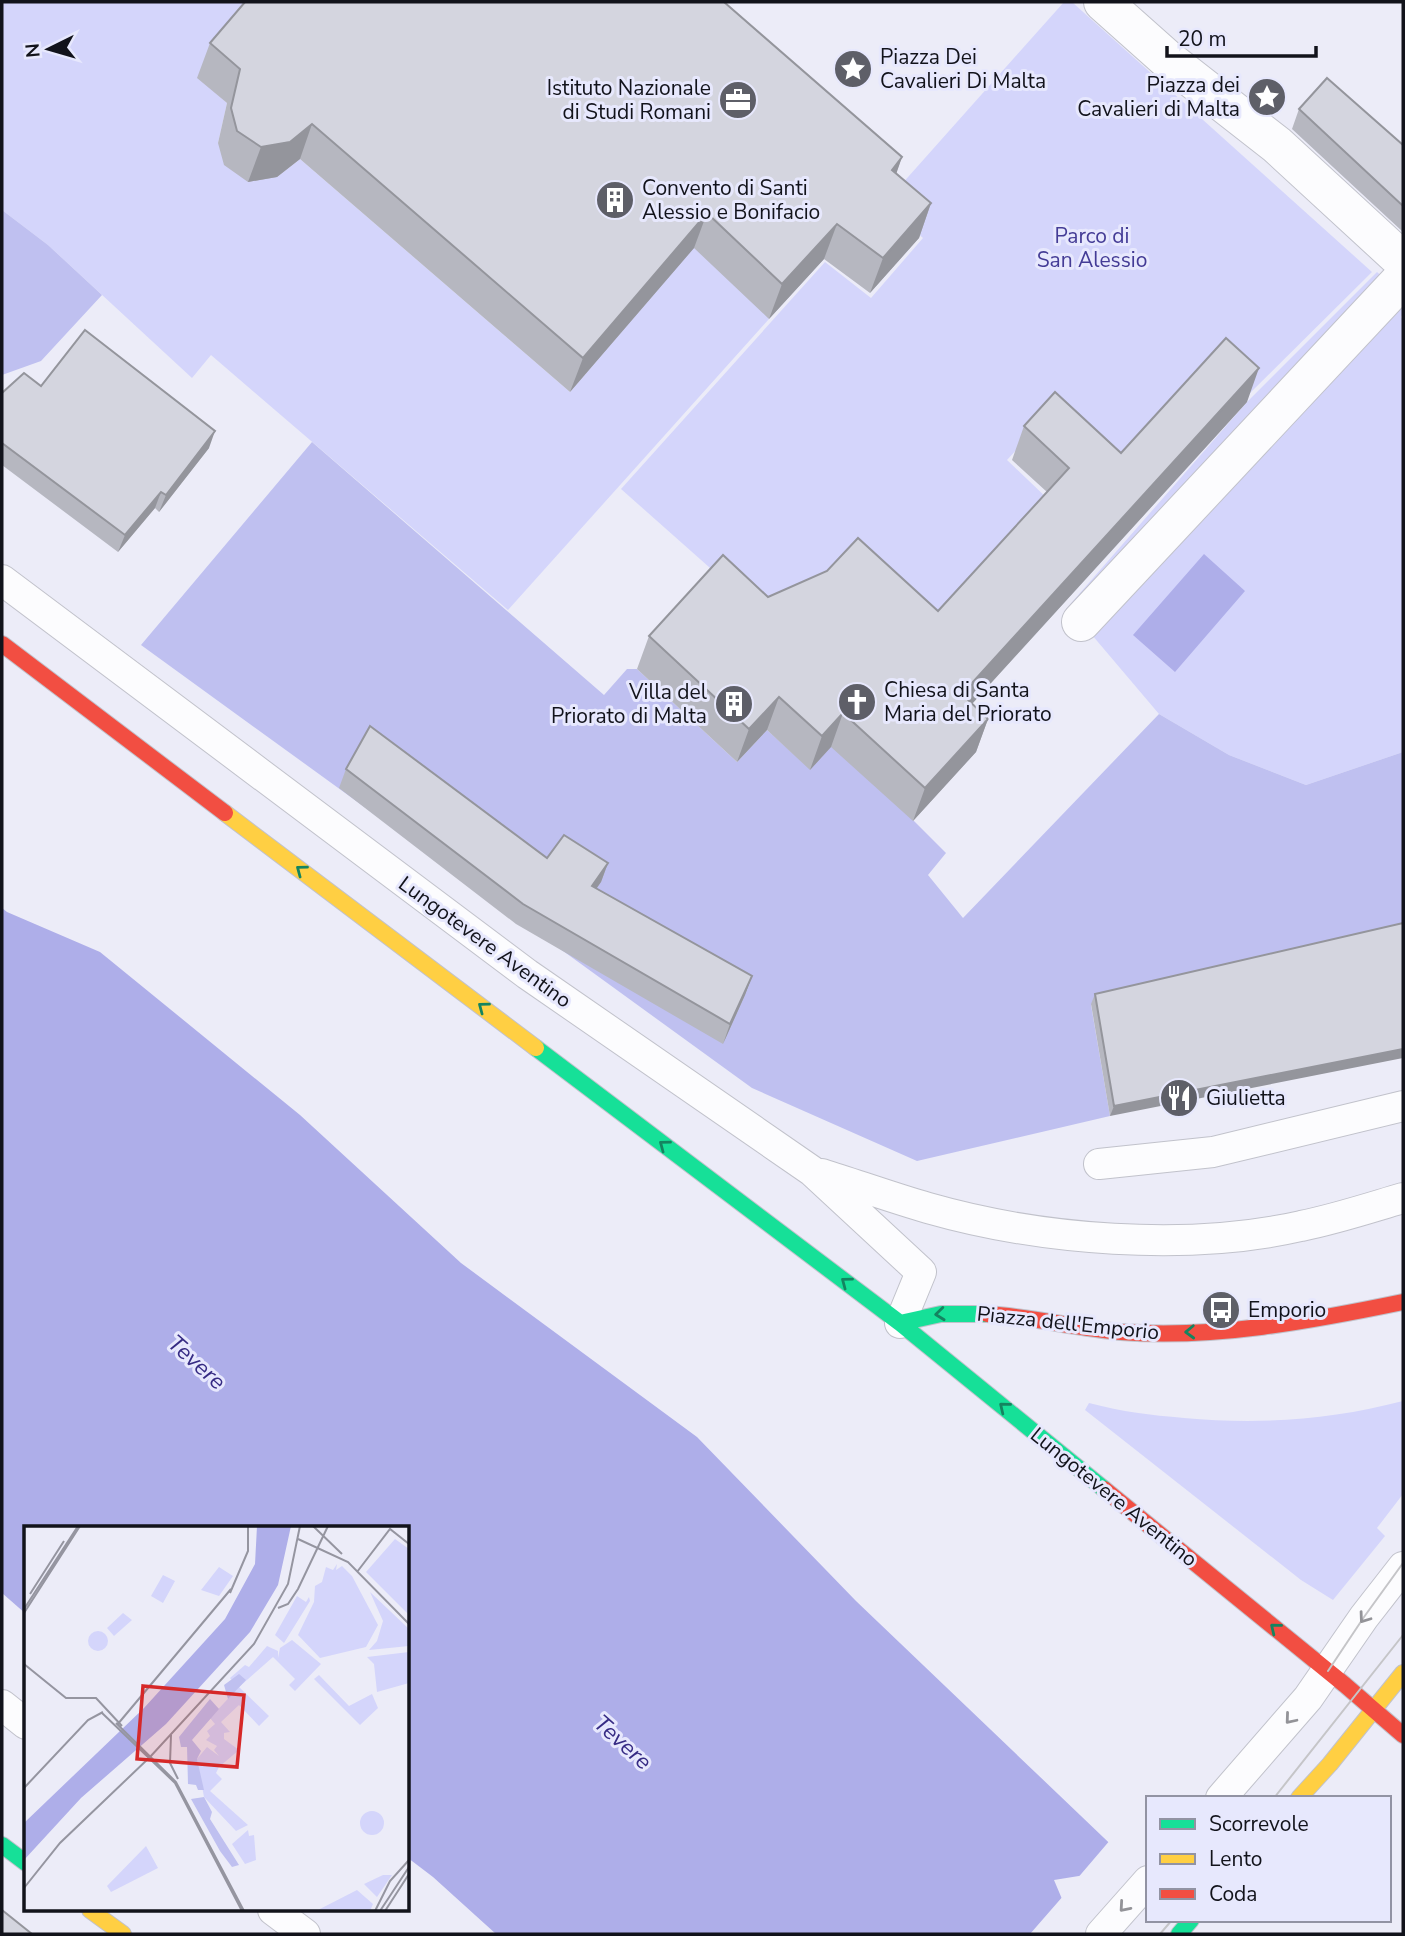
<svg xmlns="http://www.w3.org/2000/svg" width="1405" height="1936" viewBox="0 0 1405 1936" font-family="'Nunito Sans',sans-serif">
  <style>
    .green { fill: #d4d5fb }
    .forest { fill: #bfc0f0 }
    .water { fill: #aeaee9 }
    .pier { fill: #ececf8 }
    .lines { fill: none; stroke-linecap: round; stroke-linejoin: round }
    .lane-casing { stroke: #c1c2cb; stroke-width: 32 }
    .street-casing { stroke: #c1c2cb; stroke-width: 40 }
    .fast-casing { stroke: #c1c2cb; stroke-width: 18 }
    .slow-casing { stroke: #c1c2cb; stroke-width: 18 }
    .jam-casing { stroke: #c1c2cb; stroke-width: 18 }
    .lane { stroke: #fcfcfe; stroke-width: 30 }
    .street { stroke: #fcfcfe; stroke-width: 38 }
    .fast { stroke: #16e098; stroke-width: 16 }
    .slow { stroke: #ffcf43; stroke-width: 16 }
    .jam { stroke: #f24e42; stroke-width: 16 }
    .tram { stroke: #c5c5c8; stroke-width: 2 }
    .wall { fill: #b6b7c0 }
    .shaded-wall { fill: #94959c }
    .building { fill: #d4d5df; stroke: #94959c; stroke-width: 2 }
    .oneway { stroke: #148460 }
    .oneway2 { stroke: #939398 }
    .labels { text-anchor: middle; stroke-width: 6; stroke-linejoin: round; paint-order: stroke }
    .poi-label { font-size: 21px; fill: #12131b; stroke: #e7e8fd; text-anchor: start }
    .park-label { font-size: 21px; fill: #443c96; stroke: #e7e8fd }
    .street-label { font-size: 21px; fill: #12131b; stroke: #e7e8fd }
    .water-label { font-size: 23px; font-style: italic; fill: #362b84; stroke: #e7e8fd }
    .inset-road { fill: none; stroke: #9595a0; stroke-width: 2 }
    .view { fill: #d62828; fill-opacity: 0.15; stroke: #d62828; stroke-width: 3.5 }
    .inset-edge { fill: none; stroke: #12131b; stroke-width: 3.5 }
  </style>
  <rect width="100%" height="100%" fill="#ececf8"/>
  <!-- green -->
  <path class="green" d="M2,2H262L198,77L227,103L218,143L277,177L300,159L570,392L731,204L769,319L508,610L211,355L192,378L48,245L2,210Z
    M1064,2H1072L1372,272L1246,397L1124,462L1043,421L1007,460L1051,502L926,640L776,617L718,575L621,489L825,262L871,298L923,238L884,204Z
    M1377,272L1403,295V314L1401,317L1403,320V752L1306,785L1229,755L1159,714L1081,622L1066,609L1247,402Z
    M1403,1401V1494L1377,1528L1385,1536L1333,1600L1301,1580L1085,1410L1089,1403C1123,1412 1150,1415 1184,1418C1259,1425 1330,1420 1403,1401Z"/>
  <!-- forest -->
  <path class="forest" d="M2,210L48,245L102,295L41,361L2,375Z
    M312,442L604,695L627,669H637L737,762L767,730L810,769L835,742L946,853L928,875L963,918L1159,714L1229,755L1306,785L1403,752V933L1091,1005L1110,1116L917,1161L752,1088L141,645Z"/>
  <!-- water -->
  <path class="water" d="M1204,554L1245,591L1175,672L1133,635Z
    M2,908L7,912L100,952L300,1115L461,1263L697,1437L856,1601L1148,1880V1920L1154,1934L1085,1875L1054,1880L1070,1918L1087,1934H496L433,1877L408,1858V1528H26V1614L2,1593Z"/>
  <!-- pier -->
  <path class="pier" d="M1111,1839L1148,1875V1920H1194L1207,1934H1148L1084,1879L1076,1880Z
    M1064,1895L1073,1916L1091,1934H1030Z"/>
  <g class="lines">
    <defs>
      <path id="lane" d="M2,580L527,974L812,1171L921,1272L900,1323
        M1099,1164L1213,1152L1403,1106
        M822,1174C857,1185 893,1198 928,1208C1040,1240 1187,1252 1301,1226C1336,1219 1369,1208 1403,1198
        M2,1705L26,1724
        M1221,1798L1308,1698L1364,1617L1403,1567
        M273,1910L305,1934
        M1101,1934L1148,1881"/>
      <path id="street" d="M1103,2L1167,59L1277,145L1403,261
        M1081,622L1403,278"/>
      <path id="fast" d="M536,1048L900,1323L941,1314H987
        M900,1323L1104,1489
        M2,1845L26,1863
        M1179,1934L1191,1920"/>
      <path id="slow" d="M225,813L536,1048
        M1299,1798L1330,1764L1403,1673
        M90,1910L123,1934"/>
      <path id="jam" d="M2,644L225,813
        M987,1314C1032,1317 1076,1328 1121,1332C1215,1339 1311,1321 1403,1302
        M1104,1489L1345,1685L1403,1735"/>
    </defs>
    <!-- lane casing -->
    <use href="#lane" class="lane-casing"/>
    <!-- street casing -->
    <use href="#street" class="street-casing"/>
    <!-- fast casing -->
    <use href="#fast" class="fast-casing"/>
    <!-- slow casing -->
    <use href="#slow" class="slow-casing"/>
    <!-- jam casing -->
    <use href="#jam" class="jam-casing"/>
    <!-- lane -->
    <use href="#lane" class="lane"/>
    <!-- street -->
    <use href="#street" class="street"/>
    <!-- fast -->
    <use href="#fast" class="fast"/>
    <!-- slow -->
    <use href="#slow" class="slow"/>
    <!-- jam -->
    <use href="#jam" class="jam"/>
    <!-- tram -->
    <path class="tram" d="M1328,1671L1364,1617L1403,1563
      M1274,1798L1403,1635
      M1160,1934L1172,1920"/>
  </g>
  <!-- wall -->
  <path class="wall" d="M210,43L902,157L896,173L931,203L919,238L870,293L824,259L769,319L694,248L570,392L300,159L277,177L248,182L224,165L218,143L227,103L197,78Z
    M1299,109L1403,145V232L1292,129Z
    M41,386L209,448L159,512L155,508L118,552L2,465V393Z
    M1247,402L972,704L988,719L976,752L913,821L831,747L810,770L767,730L737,762L637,669L649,636L768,597L938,611L1047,492L1012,460L1024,426L1121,453Z
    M346,769L547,858L608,863L601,882L596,889L752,976L745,995L723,1044L516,924L339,788Z
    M1403,923L1110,1116L1091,1004L1095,994Z"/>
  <!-- shaded-wall -->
  <path class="shaded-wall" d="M312,124L300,159L277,177L248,182L261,147Z
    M902,157L890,192L892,170Z
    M931,203L919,238L870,293L883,258Z
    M707,213L694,248L570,392L583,358Z
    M837,224L824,259L769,319L782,284Z
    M1259,368L1247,402L950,728L962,694Z
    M215,431L209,448L159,512L166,495Z
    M161,492L155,508L118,552L125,535Z
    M779,697L767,730L737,762L749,729Z
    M843,713L831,747L810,770L822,736Z
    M988,719L976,752L913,821L925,788Z
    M608,863L601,882L585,905L592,886Z
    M752,976L745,995L723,1044L730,1024Z
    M1403,1049V1058L1110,1116L1114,1106Z"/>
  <!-- building -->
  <path class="building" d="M245,2H724L902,157L892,170L931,203L883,258L837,224L782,284L707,213L583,358L312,124L290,142L261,147L237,131L231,108L240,69L210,43Z
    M1327,78L1403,145V206L1299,109Z
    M85,330L215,431L166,495L161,492L125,535L2,443V393L24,373L41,386Z
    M1226,338L1259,368L962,694L988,719L925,788L843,713L822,736L779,697L749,729L649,636L723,555L768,597L827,571L858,538L938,611L1069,468L1024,426L1055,392L1121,453Z
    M370,726L547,858L564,835L608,863L592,886L752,976L730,1024L523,904L346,769Z
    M1403,923V1049L1114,1106L1095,994Z
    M2,1910L32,1934H2Z"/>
  <!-- one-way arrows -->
  <defs><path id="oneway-chevron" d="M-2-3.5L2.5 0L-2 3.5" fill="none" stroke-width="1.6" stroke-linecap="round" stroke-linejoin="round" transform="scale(1.75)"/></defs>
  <g class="oneway">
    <use href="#oneway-chevron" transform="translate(301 870) rotate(-143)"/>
    <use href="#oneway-chevron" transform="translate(483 1007) rotate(-143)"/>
    <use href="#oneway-chevron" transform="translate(664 1145) rotate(-143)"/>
    <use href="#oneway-chevron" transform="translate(846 1282) rotate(-143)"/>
    <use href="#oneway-chevron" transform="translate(940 1314) rotate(174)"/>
    <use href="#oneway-chevron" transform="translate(1190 1332) rotate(178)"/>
    <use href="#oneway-chevron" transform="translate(1004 1407) rotate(-141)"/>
    <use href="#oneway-chevron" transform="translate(1275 1628) rotate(-141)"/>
  </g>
  <g class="oneway2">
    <use href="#oneway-chevron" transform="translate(1364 1618) rotate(126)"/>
    <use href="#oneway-chevron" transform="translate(1290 1719) rotate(130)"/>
    <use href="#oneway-chevron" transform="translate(1124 1907) rotate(131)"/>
  </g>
  <!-- icons -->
  <defs>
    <symbol id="sight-disc" viewBox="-11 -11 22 22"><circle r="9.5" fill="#5e5f68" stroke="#e7e8fd"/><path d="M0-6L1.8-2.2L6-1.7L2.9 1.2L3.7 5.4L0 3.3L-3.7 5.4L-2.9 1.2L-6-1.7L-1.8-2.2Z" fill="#fff"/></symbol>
    <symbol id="office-disc" viewBox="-11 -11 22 22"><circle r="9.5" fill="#5e5f68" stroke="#e7e8fd"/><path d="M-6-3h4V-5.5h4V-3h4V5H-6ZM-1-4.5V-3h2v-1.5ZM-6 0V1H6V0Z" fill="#fff"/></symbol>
    <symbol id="building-disc" viewBox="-11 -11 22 22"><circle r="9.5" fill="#5e5f68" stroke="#e7e8fd"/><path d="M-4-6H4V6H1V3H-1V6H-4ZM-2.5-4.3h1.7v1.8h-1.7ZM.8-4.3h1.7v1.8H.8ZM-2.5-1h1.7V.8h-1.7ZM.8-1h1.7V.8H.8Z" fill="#fff"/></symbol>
    <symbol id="church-disc" viewBox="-11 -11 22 22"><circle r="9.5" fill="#5e5f68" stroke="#e7e8fd"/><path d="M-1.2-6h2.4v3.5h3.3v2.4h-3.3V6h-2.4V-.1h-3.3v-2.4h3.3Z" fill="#fff"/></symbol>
    <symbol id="restaurant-disc" viewBox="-11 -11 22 22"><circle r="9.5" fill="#5e5f68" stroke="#e7e8fd"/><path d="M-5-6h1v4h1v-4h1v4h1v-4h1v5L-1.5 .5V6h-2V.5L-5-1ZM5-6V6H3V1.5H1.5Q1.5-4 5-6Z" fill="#fff"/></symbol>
    <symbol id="bus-disc" viewBox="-11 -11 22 22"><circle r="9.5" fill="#5e5f68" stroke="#e7e8fd"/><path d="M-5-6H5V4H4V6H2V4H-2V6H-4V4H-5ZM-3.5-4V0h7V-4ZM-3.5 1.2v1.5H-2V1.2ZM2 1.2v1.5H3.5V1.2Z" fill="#fff"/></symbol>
  </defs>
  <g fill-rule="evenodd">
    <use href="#sight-disc" x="831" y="47" width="44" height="44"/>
    <use href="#sight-disc" x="1245" y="75" width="44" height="44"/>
    <use href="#office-disc" x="716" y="78" width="44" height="44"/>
    <use href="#building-disc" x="593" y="178" width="44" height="44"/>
    <use href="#church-disc" x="835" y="680" width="44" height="44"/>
    <use href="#building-disc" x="712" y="682" width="44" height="44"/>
    <use href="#restaurant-disc" x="1157" y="1076" width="44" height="44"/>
    <use href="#bus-disc" x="1199" y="1288" width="44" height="44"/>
  </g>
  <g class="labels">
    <!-- poi labels -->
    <g class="poi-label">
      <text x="880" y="64">Piazza Dei<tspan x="880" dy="24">Cavalieri Di Malta</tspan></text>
      <text x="1240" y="92" text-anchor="end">Piazza dei<tspan x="1240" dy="24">Cavalieri di Malta</tspan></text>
      <text x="711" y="95" text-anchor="end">Istituto Nazionale<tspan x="711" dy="24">di Studi Romani</tspan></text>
      <text x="642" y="195">Convento di Santi<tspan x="642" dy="24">Alessio e Bonifacio</tspan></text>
      <text x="884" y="697">Chiesa di Santa<tspan x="884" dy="24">Maria del Priorato</tspan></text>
      <text x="707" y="699" text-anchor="end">Villa del<tspan x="707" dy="24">Priorato di Malta</tspan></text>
      <text x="1206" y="1105">Giulietta</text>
      <text x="1248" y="1317">Emporio</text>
    </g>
    <!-- park labels -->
    <g class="park-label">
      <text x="1092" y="243">Parco di<tspan x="1092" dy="24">San Alessio</tspan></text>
    </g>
    <!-- street labels -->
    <g class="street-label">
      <text transform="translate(485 942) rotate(36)" y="7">Lungotevere Aventino</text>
      <text transform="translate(1068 1323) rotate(6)" y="7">Piazza dell'Emporio</text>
      <text transform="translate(1114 1497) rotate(39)" y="7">Lungotevere Aventino</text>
    </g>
    <!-- water labels -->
    <g class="water-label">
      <text transform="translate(197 1362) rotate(42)" y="8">Tevere</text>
      <text transform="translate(623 1742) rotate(42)" y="8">Tevere</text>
    </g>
  </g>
  <!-- overview -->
  <g transform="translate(24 1526)">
    <rect width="385" height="385" fill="#ececf8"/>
    <path d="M371,13L385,23V89L342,46ZM313,38L312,44L318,40L328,50L354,99L342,121L296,132L274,109L290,76L291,60L298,56L302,41L309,44ZM195,41L209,50L195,70L177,64ZM139,49L151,55L139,77L127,70ZM346,66L385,103V120L345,124L353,115L359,95ZM273,70L282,76L285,71L286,75L260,117L251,109ZM99,87L108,94L90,110L83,102ZM64 115a10 10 0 1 1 20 0a10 10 0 1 1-20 0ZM268,114L297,138L271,165L265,159L271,153L249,131L215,161L245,190L235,200L215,179L197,196L206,206L200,207V213L215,224L195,241L192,247L198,253L186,265L224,299L212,305L180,271L173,233L183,221L195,230L190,224L193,220L182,214L186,210L183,205L191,198L186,192L214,162L206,152L221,139L225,141L243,120L254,125V132L256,122ZM385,126V157L353,166L350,138L343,131ZM295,149L325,180L348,168L354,182L336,199L290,153ZM336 297a12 12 0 1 1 24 0a12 12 0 1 1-24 0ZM224,304L225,310L230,309L232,334L221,338L208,318ZM122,320L134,342L87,366L83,360ZM359,349H368L353,371L340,358ZM333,364L349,378L346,385H292Z" fill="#d4d5fb"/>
    <path d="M215,148L222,154L204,173L200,159ZM186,173L195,183L168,214L177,225L173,233L180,264H174L172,259L164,258L163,221H157L155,211ZM180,271L188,286L186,293L215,339L208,341L196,325L167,273Z" fill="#bfc0f0"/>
    <path d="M233,0H267L254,59L226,106L142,198L57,272L0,334V297L120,182L201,93L231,38Z" fill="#aeaee9"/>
    <path class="inset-road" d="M289,0L318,28M274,13L324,36L385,98M333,46L366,3L385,18M206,67L224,25V0M6,68L40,15M254,82L264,78L274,63L304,0M0,83L54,0M0,87L56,0M0,138L42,172H72L98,200M77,186L151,257L218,385M92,197L152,256L220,385M93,199L207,63M147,209L146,237L154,253M0,262L64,194L79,186M0,362L36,317L126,231L230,118L264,58L276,0M351,385L366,355L385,334M356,385L385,341M361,385L385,348"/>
    <path class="view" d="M119,160L220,169L213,241L113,233Z"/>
    <rect width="385" height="385" class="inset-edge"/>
  </g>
  <!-- border -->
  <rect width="1405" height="1936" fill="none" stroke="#12131b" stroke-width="7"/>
  <!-- legend -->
  <rect x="1146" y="1796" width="245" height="126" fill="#e7e8fd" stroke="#9293a3" stroke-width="2"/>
  <rect x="1160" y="1819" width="35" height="10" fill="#16e098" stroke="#9293a3" stroke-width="2"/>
  <text x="1209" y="1831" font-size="21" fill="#12131b">Scorrevole</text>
  <rect x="1160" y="1854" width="35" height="10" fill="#ffcf43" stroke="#9293a3" stroke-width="2"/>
  <text x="1209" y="1866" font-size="21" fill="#12131b">Lento</text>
  <rect x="1160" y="1889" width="35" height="10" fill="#f24e42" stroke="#9293a3" stroke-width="2"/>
  <text x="1209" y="1901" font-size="21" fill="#12131b">Coda</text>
  <!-- north arrow -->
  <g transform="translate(49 49) rotate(265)" stroke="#e7e8fd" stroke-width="5" paint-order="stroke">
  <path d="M0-5L12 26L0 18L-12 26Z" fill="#12131b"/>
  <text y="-10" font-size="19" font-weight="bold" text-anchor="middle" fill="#12131b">N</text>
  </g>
  <!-- scale -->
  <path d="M1167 46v10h149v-10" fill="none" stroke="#12131b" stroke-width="3.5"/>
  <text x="1178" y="46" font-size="21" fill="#12131b" stroke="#e7e8fd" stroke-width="5" paint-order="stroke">20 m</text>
</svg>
